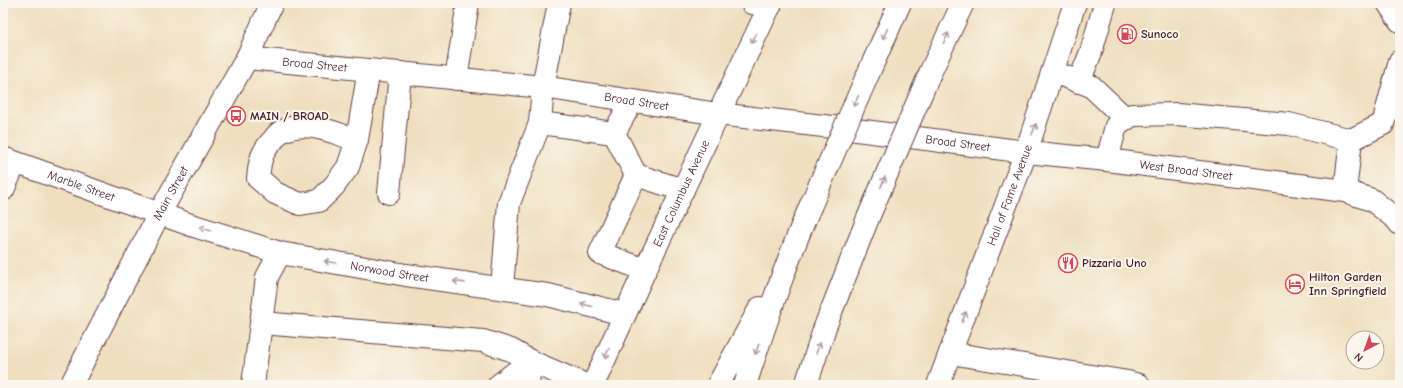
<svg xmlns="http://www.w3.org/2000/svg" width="1403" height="388" viewBox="0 0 1403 388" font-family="'Comic Neue',sans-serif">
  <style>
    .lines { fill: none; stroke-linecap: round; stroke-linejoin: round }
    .minor-casing { stroke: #633c41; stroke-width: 24 }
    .major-casing { stroke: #633c41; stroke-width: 24 }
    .highway-casing { stroke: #633c41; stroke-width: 24 }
    .minor { stroke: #fff; stroke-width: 22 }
    .major { stroke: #fff; stroke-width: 22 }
    .highway { stroke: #fff; stroke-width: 22 }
    .highway-bridge-casing { stroke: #633c41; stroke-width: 24; stroke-linecap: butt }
    .highway-bridge { stroke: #fff; stroke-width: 22 }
    .oneway { stroke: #ae9aa0 }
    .labels { text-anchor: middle; stroke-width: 4; stroke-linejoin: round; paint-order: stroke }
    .poi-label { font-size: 12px; font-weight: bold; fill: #4a1f2b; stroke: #fbf7ec; text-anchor: start }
    .street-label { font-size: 12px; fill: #4a1f2b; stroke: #fbf7ec }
  </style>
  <rect width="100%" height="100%" fill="#fbf7ec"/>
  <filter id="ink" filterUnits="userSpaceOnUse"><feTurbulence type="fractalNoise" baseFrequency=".025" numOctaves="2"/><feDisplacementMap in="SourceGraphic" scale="8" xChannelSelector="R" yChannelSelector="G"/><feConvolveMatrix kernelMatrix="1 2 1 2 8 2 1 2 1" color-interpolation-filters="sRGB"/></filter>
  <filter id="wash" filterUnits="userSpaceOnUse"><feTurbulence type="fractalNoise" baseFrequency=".012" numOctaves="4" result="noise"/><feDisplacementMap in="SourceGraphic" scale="16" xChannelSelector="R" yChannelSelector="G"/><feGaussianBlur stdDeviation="0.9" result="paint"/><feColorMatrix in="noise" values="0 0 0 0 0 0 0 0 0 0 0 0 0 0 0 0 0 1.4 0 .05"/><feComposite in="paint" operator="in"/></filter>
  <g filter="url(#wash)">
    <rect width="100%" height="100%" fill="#efdfbf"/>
  </g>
  <g filter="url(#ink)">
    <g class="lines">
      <defs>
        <g id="minor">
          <path d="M559,3L543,87L540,123L614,133"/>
          <path d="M752,3L770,6"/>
          <path d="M1388,3L1400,21"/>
          <path d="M1053,72L1091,86L1126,119"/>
          <path d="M456,79L468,3"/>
          <path d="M1079,82L1091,52L1105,4L1104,3"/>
          <path d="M632,101L614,133L636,175L683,190"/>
          <path d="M357,140C333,133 307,119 283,131C279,132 276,136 274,139C261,152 260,160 258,178L275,193L300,204L319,201L334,186L348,167L357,140L369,70"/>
          <path d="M1351,140L1383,124L1400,61"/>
          <path id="s1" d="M1026,152L1107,160L1345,191L1372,200L1397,220L1400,224"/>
          <path id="s2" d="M3,158L191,225L280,253L406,275L548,295L624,314"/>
          <path d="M1107,160L1116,126L1132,115L1177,114L1289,124L1351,140L1345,191"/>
          <path d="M636,175L600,253L645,270"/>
          <path d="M3,190L15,163"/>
          <path d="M389,193L400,73"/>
          <path d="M502,288L509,203L540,123"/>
          <path d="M261,323L483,341L511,350L530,361L499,385"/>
          <path d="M950,353L1128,382L1139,385"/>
          <path d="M253,385L267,277L280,253"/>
          <path d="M528,385L530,361L586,385"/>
        </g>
        <g id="major">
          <path id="s3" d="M247,58L543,87L718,114L841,128L1026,152"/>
          <path id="s4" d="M71,385L159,214L247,58L272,3"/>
          <path id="s5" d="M593,385L645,270L771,3"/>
          <path id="s6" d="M938,385L1026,152L1075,3"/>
        </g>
        <path id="highway" d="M872,65L900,3
          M930,73L963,3
          M718,385L760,308
          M745,385C765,325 785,265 810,207
          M806,385L825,327L868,218"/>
      </defs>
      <!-- minor casing -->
      <use href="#minor" class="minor-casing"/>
      <!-- major casing -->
      <use href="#major" class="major-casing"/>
      <!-- highway casing -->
      <use href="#highway" class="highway-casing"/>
      <!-- minor -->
      <use href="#minor" class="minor"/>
      <!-- major -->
      <use href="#major" class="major"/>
      <!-- highway -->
      <use href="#highway" class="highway"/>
      <defs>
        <path id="highway-bridge" d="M810,207L872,65
          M868,218L930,73"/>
      </defs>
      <!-- highway-bridge casing -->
      <use href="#highway-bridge" class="highway-bridge-casing"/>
      <!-- highway-bridge -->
      <use href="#highway-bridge" class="highway-bridge"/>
    </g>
    <!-- one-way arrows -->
    <defs><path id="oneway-shaft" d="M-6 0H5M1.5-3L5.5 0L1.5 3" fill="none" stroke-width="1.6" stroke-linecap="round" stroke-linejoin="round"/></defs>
    <g class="oneway">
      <use href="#oneway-shaft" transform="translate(885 34) rotate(114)"/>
      <use href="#oneway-shaft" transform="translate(754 38) rotate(116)"/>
      <use href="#oneway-shaft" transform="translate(946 38) rotate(-65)"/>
      <use href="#oneway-shaft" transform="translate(856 101) rotate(114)"/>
      <use href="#oneway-shaft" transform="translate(1034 129) rotate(-71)"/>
      <use href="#oneway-shaft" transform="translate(883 182) rotate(-67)"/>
      <use href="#oneway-shaft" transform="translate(205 229) rotate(-162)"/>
      <use href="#oneway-shaft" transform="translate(330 262) rotate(-170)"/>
      <use href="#oneway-shaft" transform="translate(459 282) rotate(-172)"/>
      <use href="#oneway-shaft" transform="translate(586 305) rotate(-166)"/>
      <use href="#oneway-shaft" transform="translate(964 317) rotate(-69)"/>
      <use href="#oneway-shaft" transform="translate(818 348) rotate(-71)"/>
      <use href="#oneway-shaft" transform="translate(757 349) rotate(109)"/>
      <use href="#oneway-shaft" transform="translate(607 353) rotate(114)"/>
    </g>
  </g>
  <!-- icons -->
  <defs>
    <symbol id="fuel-ring" viewBox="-11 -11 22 22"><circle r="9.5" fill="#fbf7ec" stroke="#d1495b" stroke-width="1.5"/><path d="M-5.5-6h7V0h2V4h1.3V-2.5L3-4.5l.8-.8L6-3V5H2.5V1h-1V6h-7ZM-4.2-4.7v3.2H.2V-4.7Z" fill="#d1495b"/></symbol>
    <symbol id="bus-ring" viewBox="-11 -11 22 22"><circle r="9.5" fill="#fbf7ec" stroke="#d1495b" stroke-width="1.5"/><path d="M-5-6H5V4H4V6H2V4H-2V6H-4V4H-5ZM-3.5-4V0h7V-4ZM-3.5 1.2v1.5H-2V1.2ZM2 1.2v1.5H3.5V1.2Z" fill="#d1495b"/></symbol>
    <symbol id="restaurant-ring" viewBox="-11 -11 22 22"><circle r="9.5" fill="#fbf7ec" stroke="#d1495b" stroke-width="1.5"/><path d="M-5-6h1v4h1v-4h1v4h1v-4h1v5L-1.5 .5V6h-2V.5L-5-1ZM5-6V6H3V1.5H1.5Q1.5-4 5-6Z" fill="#d1495b"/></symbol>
    <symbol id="hotel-ring" viewBox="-11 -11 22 22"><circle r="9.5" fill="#fbf7ec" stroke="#d1495b" stroke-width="1.5"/><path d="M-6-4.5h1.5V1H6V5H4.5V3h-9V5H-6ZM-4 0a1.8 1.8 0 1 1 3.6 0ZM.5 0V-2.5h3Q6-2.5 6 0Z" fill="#d1495b"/></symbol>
  </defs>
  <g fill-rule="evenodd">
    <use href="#fuel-ring" x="1116" y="23" width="22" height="22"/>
    <use href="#bus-ring" x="225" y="105" width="22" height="22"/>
    <use href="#restaurant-ring" x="1057" y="252" width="22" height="22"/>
    <use href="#hotel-ring" x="1284" y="273" width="22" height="22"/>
  </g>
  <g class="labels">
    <!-- poi labels -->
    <g class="poi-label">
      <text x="1141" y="38">Sunoco</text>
      <text x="250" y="120">MAIN / BROAD</text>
      <text x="1082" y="267">Pizzaria Uno</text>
      <text x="1309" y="281">Hilton Garden<tspan x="1309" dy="14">Inn Springfield</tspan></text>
    </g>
    <!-- street labels -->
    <g class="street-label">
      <text dy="4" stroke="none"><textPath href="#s3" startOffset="68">Broad Street</textPath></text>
      <text dy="4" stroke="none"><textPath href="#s3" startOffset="392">Broad Street</textPath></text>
      <text dy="4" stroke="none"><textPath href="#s3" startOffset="716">Broad Street</textPath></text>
      <text dy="4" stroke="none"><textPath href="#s1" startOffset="161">West Broad Street</textPath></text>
      <text dy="4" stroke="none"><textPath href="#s2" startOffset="83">Marble Street</textPath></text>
      <text dy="4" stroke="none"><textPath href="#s4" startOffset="216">Main Street</textPath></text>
      <text dy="4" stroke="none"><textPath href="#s5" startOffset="211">East Columbus Avenue</textPath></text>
      <text dy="4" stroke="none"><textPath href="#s6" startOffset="203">Hall of Fame Avenue</textPath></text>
      <text dy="4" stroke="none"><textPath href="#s2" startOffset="404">Norwood Street</textPath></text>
    </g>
  </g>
  <!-- margin -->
  <rect width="1403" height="388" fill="none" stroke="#fbf7ec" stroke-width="16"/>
  <!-- north arrow -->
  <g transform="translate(1365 350) rotate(221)"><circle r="19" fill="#fbf7ec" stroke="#b4a19f"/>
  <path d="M0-3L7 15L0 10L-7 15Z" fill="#d1495b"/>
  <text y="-6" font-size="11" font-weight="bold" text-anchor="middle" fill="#4a1f2b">N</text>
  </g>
</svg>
